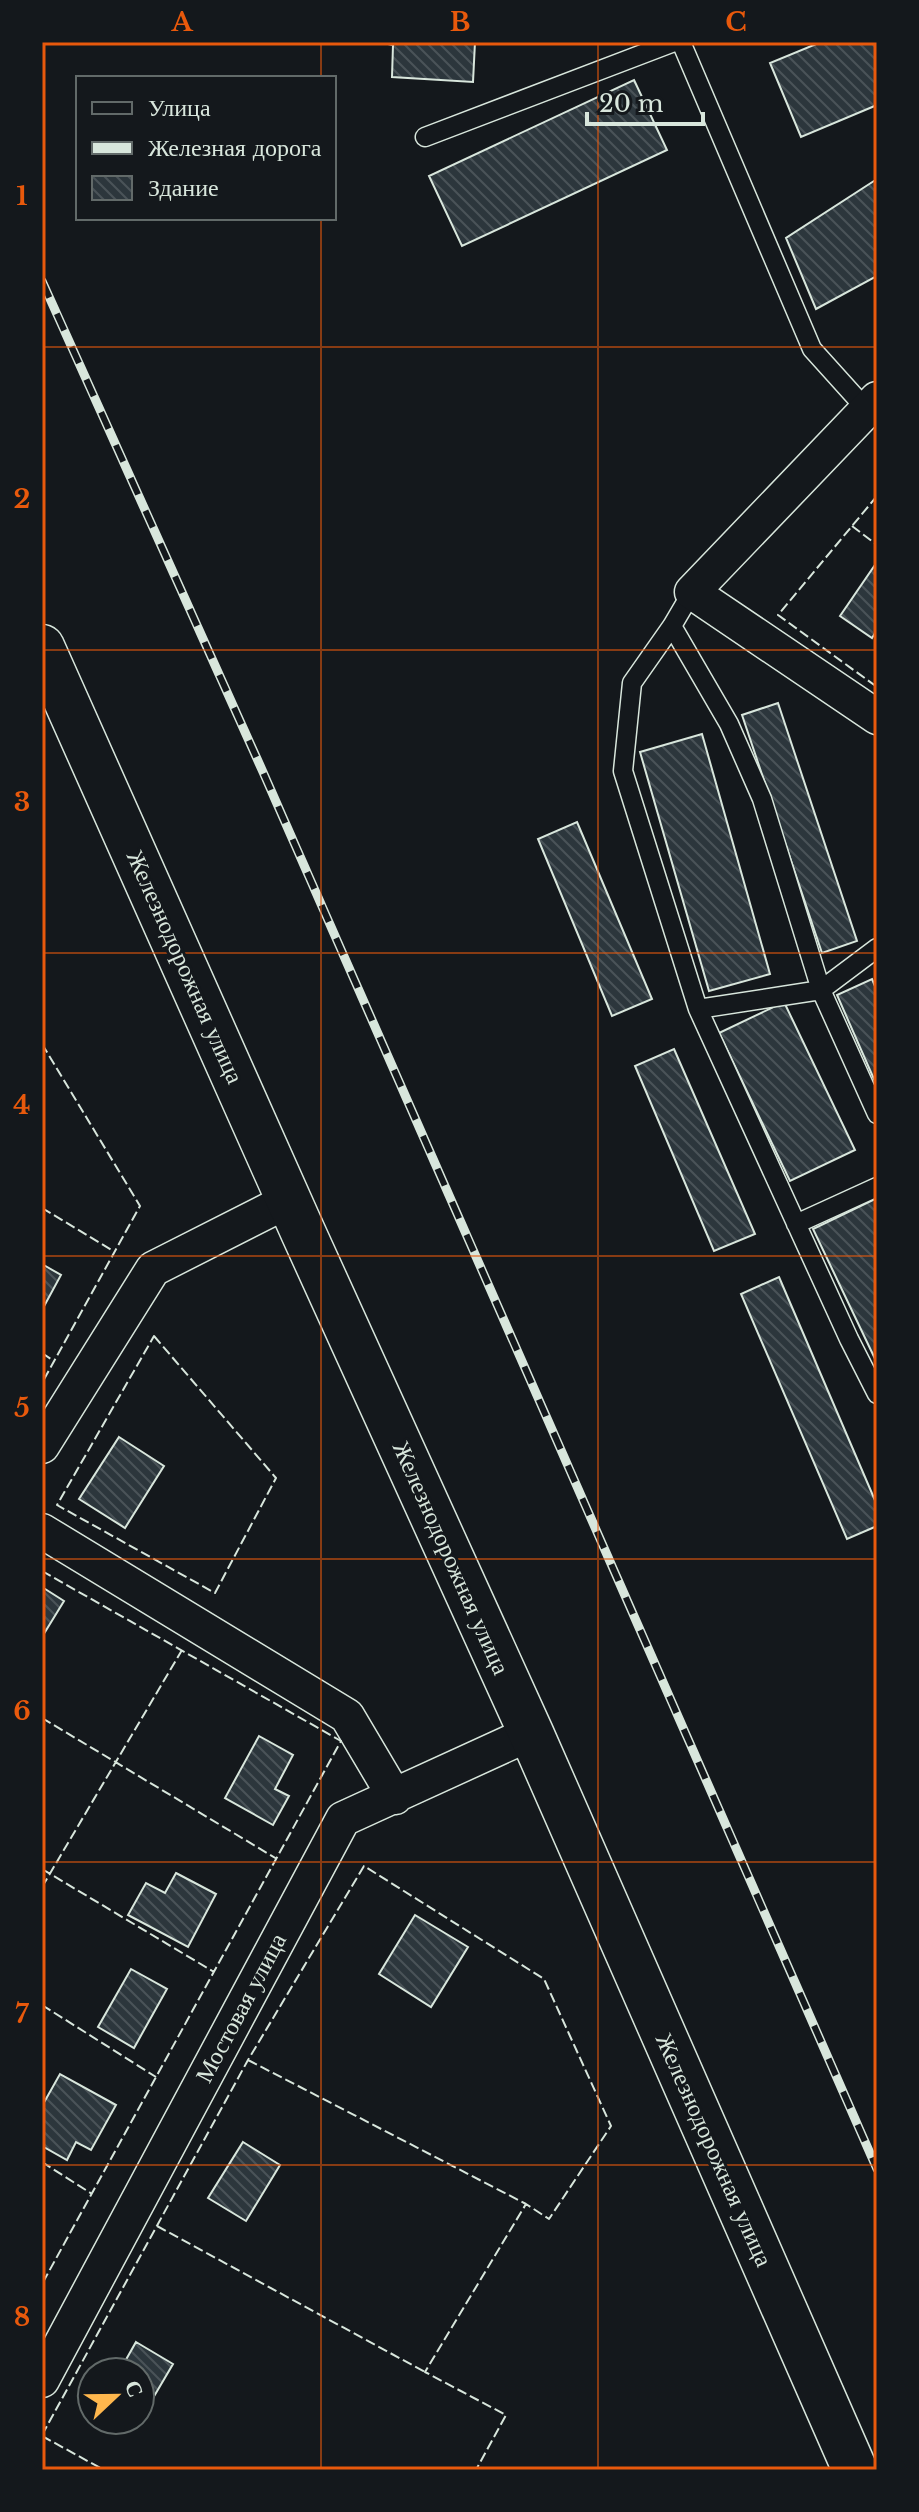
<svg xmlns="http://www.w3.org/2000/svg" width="919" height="2512" viewBox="0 0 919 2512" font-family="'Libre Baskerville',serif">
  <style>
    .building { fill: url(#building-back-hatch); stroke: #d8e6dc; stroke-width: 2 }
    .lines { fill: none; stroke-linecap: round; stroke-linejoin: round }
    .lane-casing { stroke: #d8e6dc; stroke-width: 21 }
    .street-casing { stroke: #d8e6dc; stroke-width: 37 }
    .secondary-casing { stroke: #d8e6dc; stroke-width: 47 }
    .lane { stroke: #14181c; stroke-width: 18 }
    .street { stroke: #14181c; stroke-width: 34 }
    .secondary { stroke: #14181c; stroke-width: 44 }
    .rail-casing { stroke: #d8e6dc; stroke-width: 9 }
    .rail { stroke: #14181c; stroke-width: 6; stroke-dasharray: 18; stroke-linecap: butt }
    .fence { stroke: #d8e6dc; stroke-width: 2; stroke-dasharray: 10 4; stroke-linecap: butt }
    .grid { fill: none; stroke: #e8590c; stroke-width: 2; stroke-opacity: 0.55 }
    .labels { text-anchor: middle; stroke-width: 6; stroke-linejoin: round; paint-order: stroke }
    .street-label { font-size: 24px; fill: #d8e6dc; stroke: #14181c }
    .neatline { fill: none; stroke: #e8590c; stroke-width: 3 }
    .grid-label { font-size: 26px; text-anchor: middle; font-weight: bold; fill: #e8590c }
  </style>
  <defs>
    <pattern id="building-back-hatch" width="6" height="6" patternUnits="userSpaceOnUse" patternTransform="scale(2)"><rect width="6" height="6" fill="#2c363c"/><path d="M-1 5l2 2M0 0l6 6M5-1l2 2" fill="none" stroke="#4a5358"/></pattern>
  </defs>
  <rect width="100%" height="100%" fill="#14181c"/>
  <!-- building -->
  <path class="building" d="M378,42H475L473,82L392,77L393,45Z
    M821,42H877V105L801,137L770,63Z
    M634,80L667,150L462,246L429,176Z
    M877,179V276L816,309L786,238Z
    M877,562V630L872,638L840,616Z
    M778,703L857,941L822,953L742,715Z
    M702,734L770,974L709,991L640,752Z
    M577,822L652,999L612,1016L538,839Z
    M872,979L877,991V1086L837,995Z
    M784,1002L855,1150L790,1181L719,1033Z
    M674,1049L755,1234L714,1251L635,1066Z
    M877,1198V1363L813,1229Z
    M42,1264L61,1275L42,1310Z
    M779,1277L877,1505V1526L847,1539L741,1294Z
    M119,1437L164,1466L125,1528L79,1499Z
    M42,1587L64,1601L42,1637Z
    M259,1736L293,1755L275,1789L289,1796L273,1825L225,1798Z
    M176,1873L216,1894L188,1947L128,1915L146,1883L165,1893Z
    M415,1915L468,1947L431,2007L379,1974Z
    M131,1969L167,1989L134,2048L98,2027Z
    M60,2074L116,2105L91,2150L76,2142L67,2160L42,2146V2106Z
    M243,2142L280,2165L246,2221L208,2198Z
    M136,2342L173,2364L136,2427L123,2420H140V2372H119Z"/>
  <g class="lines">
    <defs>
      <path id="lane" d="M681,42L812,349L867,410
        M425,137L674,42
        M692,592L672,626L632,683L623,771L698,1009L849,1339L877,1394
        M672,626L729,724L762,799L821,990L877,1114
        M698,1009L821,990L877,948
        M796,1224L877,1187"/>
      <path id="street" d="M877,399L692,592L877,717
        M42,1446L153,1269L289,1200
        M42,1531L347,1716L395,1797
        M42,2380L343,1819L531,1733"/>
      <path id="secondary" d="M42,647L303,1232L531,1733L855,2470"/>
    </defs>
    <!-- lane casing -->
    <use href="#lane" class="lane-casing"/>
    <!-- street casing -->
    <use href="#street" class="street-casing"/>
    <!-- secondary casing -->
    <use href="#secondary" class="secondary-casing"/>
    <!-- lane -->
    <use href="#lane" class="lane"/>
    <!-- street -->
    <use href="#street" class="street"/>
    <!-- secondary -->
    <use href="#secondary" class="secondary"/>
    <defs>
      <path id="rail" d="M42,281L263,772L877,2169"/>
    </defs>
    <!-- rail casing -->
    <use href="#rail" class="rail-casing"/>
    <!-- rail -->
    <use href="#rail" class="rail"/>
    <!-- fence -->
    <path class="fence" d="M877,496L778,615L877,687
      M852,526L877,545
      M42,1044L140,1206L42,1383
      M42,1208L115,1252
      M154,1336L276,1478L215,1593L57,1505Z
      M42,1353L54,1361
      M42,1571L341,1741L42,2284
      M42,1718L277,1859
      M42,1869L214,1972
      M42,1887L182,1650
      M42,2005L156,2077
      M248,2060L526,2204
      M42,2162L92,2194
      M157,2226L425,2372
      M42,2435L248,2060L364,1866L544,1979L611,2126L549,2219L526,2204L425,2372L506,2415L476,2470
      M42,2436L104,2470"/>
  </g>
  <!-- grid -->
  <path class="grid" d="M321,42V78M598,42V2470M321,218V2470M42,347H877M42,650H877M42,953H877M42,1256H877M42,1559H877M42,1862H877M42,2165H877"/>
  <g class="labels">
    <!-- street labels -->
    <g class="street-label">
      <text transform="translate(185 967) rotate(66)" y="8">Железнодорожная улица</text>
      <text transform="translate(451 1558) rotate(66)" y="8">Железнодорожная улица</text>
      <text transform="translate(241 2008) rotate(-62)" y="8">Мостовая улица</text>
      <text transform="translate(714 2150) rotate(66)" y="8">Железнодорожная улица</text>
    </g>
  </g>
  <!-- border -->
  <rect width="919" height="2512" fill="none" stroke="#14181c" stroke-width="88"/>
  <!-- legend -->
  <rect x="76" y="76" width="260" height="144" fill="#14181c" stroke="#626a69" stroke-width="2"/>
  <rect x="92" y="102" width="40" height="12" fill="#14181c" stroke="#626a69" stroke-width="2"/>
  <text x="148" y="116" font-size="24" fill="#d8e6dc">Улица</text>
  <rect x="92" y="142" width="40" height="12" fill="#d8e6dc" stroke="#626a69" stroke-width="2"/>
  <text x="148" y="156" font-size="24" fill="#d8e6dc">Железная дорога</text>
  <rect x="92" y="176" width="40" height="24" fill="url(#building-back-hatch)" stroke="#626a69" stroke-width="2"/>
  <text x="148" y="196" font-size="24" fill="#d8e6dc">Здание</text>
  <!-- north arrow -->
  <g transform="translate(116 2396) rotate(68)"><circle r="38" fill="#14181c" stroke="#626a69" stroke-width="2"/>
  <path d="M0-6L14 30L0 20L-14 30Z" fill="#ffb74d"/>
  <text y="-12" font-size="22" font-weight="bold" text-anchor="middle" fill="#d8e6dc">С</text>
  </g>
  <!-- scale -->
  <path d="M587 112v12h116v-12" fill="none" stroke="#d8e6dc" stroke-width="4"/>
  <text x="599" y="112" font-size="24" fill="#d8e6dc" stroke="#14181c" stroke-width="6" paint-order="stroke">20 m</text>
  <rect x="44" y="44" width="831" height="2424" class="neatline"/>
  <g class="grid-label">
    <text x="182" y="31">A</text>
    <text x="460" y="31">B</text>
    <text x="736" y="31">C</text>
    <text x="22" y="205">1</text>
    <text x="22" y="508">2</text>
    <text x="22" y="811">3</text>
    <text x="22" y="1114">4</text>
    <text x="22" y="1417">5</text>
    <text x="22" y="1720">6</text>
    <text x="22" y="2023">7</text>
    <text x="22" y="2326">8</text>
  </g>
</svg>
